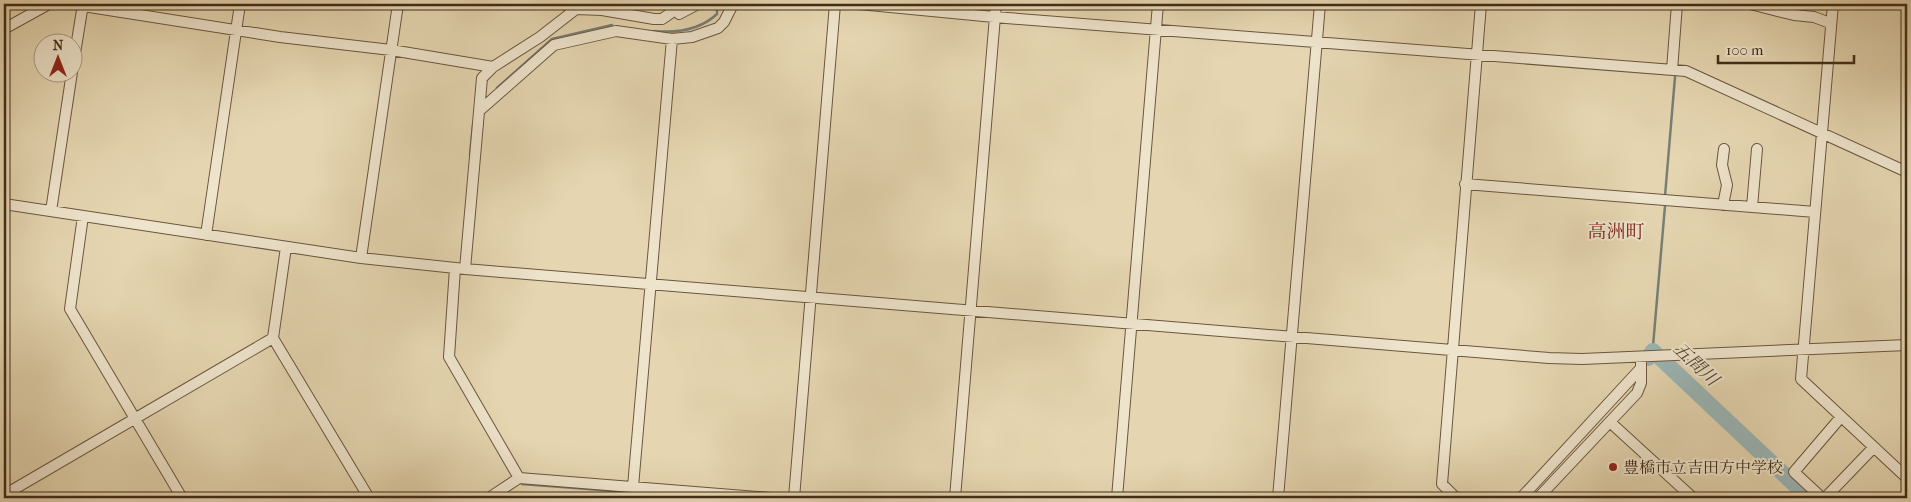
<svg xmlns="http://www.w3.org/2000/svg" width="1911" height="502" viewBox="0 0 1911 502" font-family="'IM FELL French Canon','Noto Serif JP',serif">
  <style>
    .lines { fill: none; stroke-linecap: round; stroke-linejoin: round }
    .stream { stroke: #777f77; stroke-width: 2.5 }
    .river { stroke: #9bb6b7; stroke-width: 16 }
    .minor-casing { stroke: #6b563e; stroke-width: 12 }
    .minor { stroke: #eee4cc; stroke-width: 10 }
    .poi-dot { fill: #8f2418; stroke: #eee4cc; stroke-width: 2 }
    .labels { text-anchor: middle; stroke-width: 4; stroke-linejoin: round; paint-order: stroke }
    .poi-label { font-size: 16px; fill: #422c18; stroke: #eee4cc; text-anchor: start }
    .water-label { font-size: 18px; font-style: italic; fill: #544838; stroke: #eee4cc }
    .quarter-label { font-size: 19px; fill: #7a1f14; stroke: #eee4cc }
  </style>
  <rect width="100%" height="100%" fill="#e5d6b1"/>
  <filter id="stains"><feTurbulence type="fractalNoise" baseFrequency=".004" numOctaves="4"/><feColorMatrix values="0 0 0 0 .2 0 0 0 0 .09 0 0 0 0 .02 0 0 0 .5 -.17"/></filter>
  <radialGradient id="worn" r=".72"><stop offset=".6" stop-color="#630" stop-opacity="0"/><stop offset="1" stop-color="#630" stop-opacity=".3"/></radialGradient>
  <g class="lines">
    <!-- stream -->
    <path class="stream" d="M654,31C676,33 700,30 717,14V4
      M497,88L552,39L612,25
      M470,155L473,125
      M1665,196L1675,77
      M1653,346L1665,206
      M522,484L627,492"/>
    <!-- river -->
    <path class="river" d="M1648,358L1653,351L1809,498"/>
    <defs>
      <path id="minor" d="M563,4L576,9L602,10L654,19H662L684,4
        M859,4L994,17L1686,71L1907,172
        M1750,4L1794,15L1814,17L1830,23
        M1833,4L1801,379L1907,478
        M83,6L280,37L391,50L493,67
        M679,14L698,4
        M4,29L49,4
        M1672,70L1677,4
        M72,72L83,4
        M479,111L554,45L616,31L672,39L692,37L718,28L724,22L733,4
        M1465,184L1815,212
        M4,204L361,258L465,269L1549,358L1582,359L1907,345
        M1723,205L1727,185L1722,165L1724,149
        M1752,207L1757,149
        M51,211L72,72
        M83,216L70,309L182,498
        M206,235L240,4
        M286,247L273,338L369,498
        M361,258L398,4
        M455,268L449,357L519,478
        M465,269L482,78L493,67L540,37L576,9
        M1610,422L1693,498
        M4,495L273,338
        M489,498L519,478L771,498
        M632,498L672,39
        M794,498L835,4
        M955,498L996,4
        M1117,498L1158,4
        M1278,498L1320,4
        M1456,498L1442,484L1481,4
        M1521,498L1641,368
        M1538,498L1637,393L1641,383V357
        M1822,498L1794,472L1841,417
        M1825,498L1874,447"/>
    </defs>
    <!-- minor casing -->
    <use href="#minor" class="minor-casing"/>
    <!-- minor -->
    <use href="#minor" class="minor"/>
  </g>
  <!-- markers -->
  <circle class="poi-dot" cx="1613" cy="467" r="5"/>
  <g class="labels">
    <!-- poi labels -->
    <g class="poi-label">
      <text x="1623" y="473">豊橋市立吉田方中学校</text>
    </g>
    <!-- water labels -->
    <g class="water-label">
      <text transform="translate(1696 364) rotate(43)" y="6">五間川</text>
    </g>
    <!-- quarter labels -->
    <g class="quarter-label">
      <text x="1616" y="238">高洲町</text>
    </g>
  </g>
  <!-- margin -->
  <rect width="1911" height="502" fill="none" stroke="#e5d6b1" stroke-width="20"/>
  <rect x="5" y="5" width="1901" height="492" fill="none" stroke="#422c18" stroke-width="2.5"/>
  <rect x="10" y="10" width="1891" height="482" fill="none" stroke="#422c18"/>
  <!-- north arrow -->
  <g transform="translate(58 58)"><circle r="24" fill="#eee4cc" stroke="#a99a84"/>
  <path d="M0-4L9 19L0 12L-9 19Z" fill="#8f2418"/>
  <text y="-8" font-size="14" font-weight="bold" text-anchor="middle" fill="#422c18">N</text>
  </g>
  <!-- scale -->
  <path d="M1718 55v8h136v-8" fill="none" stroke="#422c18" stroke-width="2.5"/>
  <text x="1726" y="55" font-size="15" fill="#422c18" stroke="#eee4cc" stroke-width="4" paint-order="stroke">100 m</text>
  <rect width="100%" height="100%" filter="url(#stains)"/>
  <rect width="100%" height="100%" fill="url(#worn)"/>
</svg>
